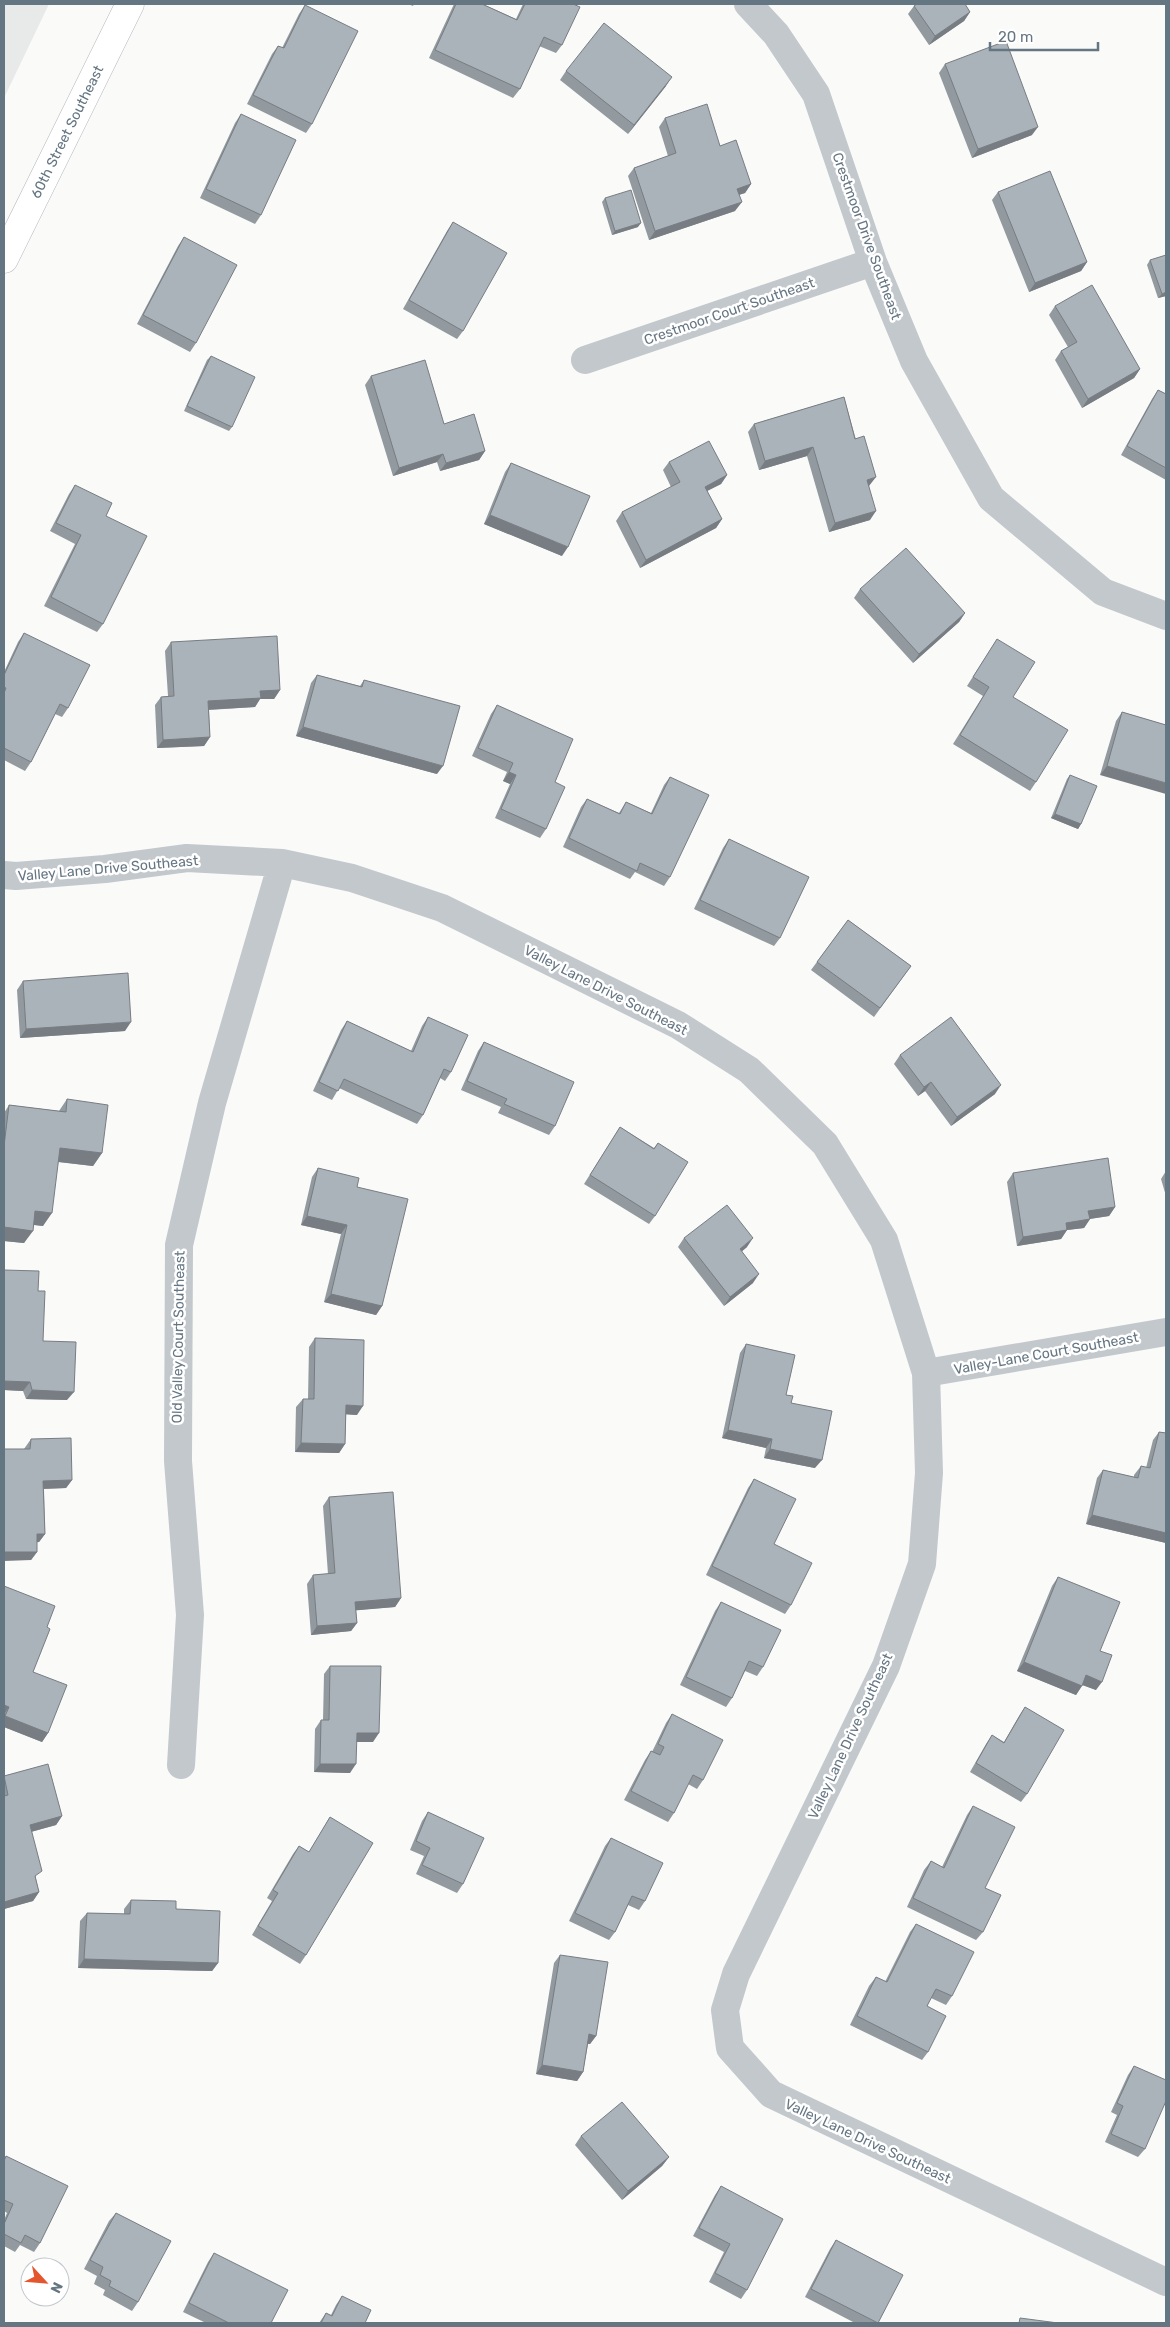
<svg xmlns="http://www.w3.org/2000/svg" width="1170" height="2327" viewBox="0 0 1170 2327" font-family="Rubik,sans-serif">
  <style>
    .built { fill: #e8e9e9 }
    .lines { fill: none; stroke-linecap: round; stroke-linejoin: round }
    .major-casing { stroke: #b5babe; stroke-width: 29 }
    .minor { stroke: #c3c8cc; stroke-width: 28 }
    .major { stroke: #fff; stroke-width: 28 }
    .wall { fill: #929a9f }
    .shaded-wall { fill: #777d82 }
    .building { fill: #aab3b9; stroke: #777d82 }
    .labels { text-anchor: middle; stroke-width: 5; stroke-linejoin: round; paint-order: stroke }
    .street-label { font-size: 14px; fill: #657683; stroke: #fff }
  </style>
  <rect width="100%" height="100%" fill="#fafaf8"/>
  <!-- built -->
  <path class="built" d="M4,4H49L4,98Z"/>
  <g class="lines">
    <defs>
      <g id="major">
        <path id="s1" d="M4,259L130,4"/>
      </g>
    </defs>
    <!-- major casing -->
    <use href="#major" class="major-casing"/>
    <!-- minor -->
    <path class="minor" d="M748,4L776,34L816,94L873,262L914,361L991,498L1103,592L1166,616
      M585,360L873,262
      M4,875L16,876L105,869L187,858L282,863L352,878L442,908L678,1025L749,1070L825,1144L884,1240L926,1373L929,1473L922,1564L886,1666L736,1974L725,2010L730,2048L771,2094L1166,2282
      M926,1373L1166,1332
      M181,1765L190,1615L178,1461L179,1245L212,1103L282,863"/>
    <!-- major -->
    <use href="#major" class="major"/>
  </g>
  <!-- wall -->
  <path class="wall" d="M408,4H414L413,6Z
    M454,4H482L516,19L523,4H573L562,45L556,53L539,46L520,89L513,98L429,58Z
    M305,5L312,124L306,133L247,104L272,54L278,46L282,48L299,14Z
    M914,6H966L970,12L964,21L929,45L908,14Z
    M945,64L1032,135L972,158L939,73Z
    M566,71L666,86L628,134L560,80Z
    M241,114L261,215L255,224L200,198L235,123Z
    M665,118L720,146L751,184L745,193L739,195L735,211L649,240L628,176L634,168L668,156L659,127Z
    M998,192L1087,262L1081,271L1029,292L992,200Z
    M605,198L638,227L612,235L602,202Z
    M453,222L463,331L457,339L403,309L447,231Z
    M184,237L196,343L190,352L137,324L178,246Z
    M1150,260L1166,296L1158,298L1147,265Z
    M1055,306L1140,369L1134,378L1082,408L1055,360L1061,351L1068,347L1049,315Z
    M211,356L232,427L229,431L184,411L207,360Z
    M371,376L485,451L479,460L440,471L437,462L393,476L365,385Z
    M1158,390L1166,394V480L1121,455L1152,399Z
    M844,397L869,486L870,520L829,532L807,456L759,470L748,432L754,424Z
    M669,462L727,475L721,484L707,491L722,519L716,528L640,568L616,521L622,512L671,487L663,470Z
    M511,463L562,556L484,524L505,472Z
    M75,485L103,624L97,632L44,606L75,544L50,531L69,494Z
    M860,589L965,613L959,622L913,663L854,598Z
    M24,633L68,708L62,717L55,714L31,762L25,771L4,760V672L18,642Z
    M997,639L1013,697L1036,782L1030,791L953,744L983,696L967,686Z
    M171,642L280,690L274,699H260L255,707L209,710L210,737L204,746L157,748L155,705L161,697L168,696L165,651Z
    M317,675L360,686L364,680L437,774L296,736L311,683Z
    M497,705L555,782L546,829L540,838L495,818L510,784L503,781L507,772L472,756L491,714Z
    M1122,712L1166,725L1100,775L1116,721Z
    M1070,775L1081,824L1078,829L1051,818L1067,779Z
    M670,777V877L664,886L635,872L630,879L563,847L581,807L587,799L619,813L626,802L651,813L664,785Z
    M729,839L780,938L774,946L694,909L723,848Z
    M848,920L911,966L874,1017L811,970Z
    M23,981L125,1031L20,1038L17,990Z
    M428,1017L451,1072L445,1081L440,1078L423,1115L417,1124L339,1088L332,1100L313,1091L341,1030L347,1021L411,1051L422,1026Z
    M484,1042L555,1126L549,1135L498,1113L501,1107L461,1090L478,1051Z
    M900,1055L995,1094L951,1126L925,1091L918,1096L894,1064Z
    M67,1099L102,1153L93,1166L58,1162L43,1226L34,1225L24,1243L4,1241V1113L9,1105L59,1111Z
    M620,1127L654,1148L658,1143L655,1216L649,1224L584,1184Z
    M318,1168L357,1187L382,1306L376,1315L324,1302L341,1234L301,1225L312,1177Z
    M1166,1171V1196L1161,1179Z
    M1013,1173L1115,1207L1109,1216L1090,1219L1084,1228L1067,1230L1061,1239L1017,1246L1007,1182Z
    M684,1238L747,1247L742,1251L753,1283L724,1306L678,1247Z
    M4,1270L38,1291L43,1341L67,1400L26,1399L23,1391L4,1390Z
    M315,1338L357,1415L346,1414L345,1444L339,1453L295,1452L296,1407L303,1399H308L309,1347Z
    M746,1344L786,1395L791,1403L815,1468L764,1458L766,1448L722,1438L740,1353Z
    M1159,1432L1166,1433V1543L1086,1524L1097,1478L1103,1470L1134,1477V1475L1141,1466L1146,1468L1153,1440Z
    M31,1439L72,1480L66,1488L44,1489L45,1534L39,1542H37V1552L31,1560L24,1449Z
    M754,1479L774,1544L791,1605L785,1614L706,1575L748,1488Z
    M329,1497L401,1598L395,1607L356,1610L357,1623L351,1631L311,1635L307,1584L313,1575L328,1574L323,1506Z
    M1058,1577L1100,1651L1096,1690L1082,1685L1076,1695L1017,1671L1052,1586Z
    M4,1586L47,1627L33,1672L48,1733L42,1742L4,1727Z
    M721,1602L763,1667L757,1676L745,1671L732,1698L726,1707L680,1685L715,1611Z
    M330,1666L373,1742H356L350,1773L314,1772L315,1729L321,1720H323L324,1674Z
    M1025,1707L1027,1794L1021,1802L970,1772L986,1744L992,1735L1004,1742L1019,1716Z
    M672,1714L703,1780L697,1789L688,1784L674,1813L668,1822L624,1800L645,1760L651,1751L652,1752L666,1723Z
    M4,1776L62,1816L56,1825L31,1832L36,1879L39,1892L33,1901L4,1909Z
    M973,1806L985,1888L983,1932L976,1940L907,1907L924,1870L931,1861L942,1867L967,1815Z
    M428,1812L463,1884L457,1893L416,1874L424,1856L410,1850L422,1821Z
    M330,1817L306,1955L300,1964L252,1935L272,1901L267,1898L293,1854L299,1846L309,1852Z
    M611,1838L645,1901L639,1910L628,1905L615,1932L609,1940L569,1921L605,1846Z
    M131,1900L218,1963L212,1971L78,1968L80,1921L87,1913L124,1914V1909Z
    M916,1924L952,1996L946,2005L931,1998L927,2006L928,2052L922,2060L850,2025L869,1986L876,1977L885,1982L910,1932Z
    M560,1955L596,2036L590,2044H588L583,2072L577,2081L536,2074L554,1963Z
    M1134,2066L1145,2149L1138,2157L1105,2142L1117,2115L1111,2112L1128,2075Z
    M581,2136L669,2157L662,2166L622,2200L575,2145Z
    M6,2156L40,2243L34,2252L20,2245L15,2252L4,2246V2220L7,2213L4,2211V2160Z
    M721,2186L747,2290L741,2299L709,2282L724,2252L693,2236L715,2195Z
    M116,2213L138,2302L132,2311L103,2295L105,2290L94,2284L97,2276L84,2269L109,2221Z
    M836,2240L878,2323H855L805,2297L830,2249Z
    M214,2253L271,2323H206L183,2312L208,2262Z
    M342,2296L365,2323H319L326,2313L331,2315L336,2305Z"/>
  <!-- shaded-wall -->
  <path class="shaded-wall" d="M970,12L964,21L929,45L935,36Z
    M672,77L666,86L628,134L634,125Z
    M1038,127L1032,135L972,158L978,149Z
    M751,184L745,193L731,197L737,189Z
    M742,202L735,211L649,240L655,231Z
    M641,223L638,227L612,235L615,231Z
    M1087,262L1081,271L1029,292L1035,283Z
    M1166,292V296L1158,298L1162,294Z
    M1140,369L1134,378L1082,408L1088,399Z
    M813,447L807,456L759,470L765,461Z
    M485,451L479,460L440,471L446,463Z
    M443,454L437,462L393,476L399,468Z
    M727,475L721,484L699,495L705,487Z
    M876,477L869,486L861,489L867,480Z
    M876,511L870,520L829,532L835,523Z
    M490,515L568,547L562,556L484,524Z
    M722,519L716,528L640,568L646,560Z
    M965,613L959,622L913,663L919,654Z
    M280,690L274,699H260L255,707L202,710L208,701L260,691Z
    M303,727L443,766L437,774L296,736Z
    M210,737L204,746L157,748L163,740Z
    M1107,766L1166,783V794L1100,775Z
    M509,772L516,775L510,784L503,781Z
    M1055,814L1081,824L1078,829L1051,818Z
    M131,1022L125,1031L20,1038L26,1029Z
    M931,1082L925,1091L918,1096L924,1087Z
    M1001,1085L995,1094L951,1126L957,1117Z
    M60,1148L102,1153L93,1166L51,1161Z
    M1115,1207L1109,1216L1082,1220L1088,1211Z
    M35,1211L52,1213L43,1226L27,1224Z
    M307,1216L347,1225L341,1234L301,1225Z
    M1090,1219L1084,1228L1067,1230L1061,1239L1017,1246L1023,1237L1066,1223Z
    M4,1227L33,1231L24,1243L4,1241Z
    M753,1238L747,1247L734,1258L740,1249Z
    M759,1274L753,1283L724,1306L730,1297Z
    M331,1294L382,1306L376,1315L324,1302Z
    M4,1381L30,1382L23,1391L4,1390Z
    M32,1390L74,1392L67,1400L26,1399Z
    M346,1405L363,1406L357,1415L340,1414Z
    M728,1430L772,1439L766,1448L722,1438Z
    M301,1443L345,1444L339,1453L295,1452Z
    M770,1449L822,1460L815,1468L764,1458Z
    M72,1480L66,1488L37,1489L43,1481Z
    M1092,1515L1166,1533V1543L1086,1524Z
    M37,1534H45L39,1542L31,1543Z
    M4,1552H37L31,1560L4,1561Z
    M401,1598L395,1607L349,1611L355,1602Z
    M357,1623L351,1631L311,1635L317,1626Z
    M1024,1662L1082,1686L1076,1695L1017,1671Z
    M1086,1675L1102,1682L1096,1690L1080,1684Z
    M4,1705L9,1707L4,1714Z
    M5,1716L48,1733L42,1742L4,1727V1718Z
    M357,1733H379L373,1742H351Z
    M320,1764H356L350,1773L314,1772Z
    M62,1816L56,1825L23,1834L30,1825Z
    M39,1892L33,1901L4,1909V1902Z
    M84,1959L218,1963L212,1971L78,1968Z
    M589,2034L596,2036L590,2044L583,2043Z
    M542,2065L583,2072L577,2081L536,2074Z
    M669,2157L662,2166L622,2200L628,2191Z"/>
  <!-- building -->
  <path class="building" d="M456,4H482L517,20L525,4H573L580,7L562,45L544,37L520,89L435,50Z
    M917,4H965L970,12L935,36L914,6Z
    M305,5L358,31L312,124L253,95L278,46L284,48Z
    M604,23L672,77L634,125L566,71Z
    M1006,41L1038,127L978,149L945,64Z
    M707,104L720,146L736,140L751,184L737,189L742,202L655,231L634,168L676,153L665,118Z
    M241,114L296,140L261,215L206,189Z
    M1050,171L1087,262L1035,283L998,192Z
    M631,190L641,223L615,231L605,198Z
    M453,222L507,253L463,331L409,300Z
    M184,237L237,265L196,343L143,315Z
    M1166,255V292L1162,294L1150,260Z
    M1092,285L1140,369L1088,399L1061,351L1077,342L1055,306Z
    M211,356L255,377L232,427L187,406Z
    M425,360L444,424L474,414L485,451L446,463L443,454L399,468L371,376Z
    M1158,390L1166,394V468L1127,446Z
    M844,397L855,439L864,436L876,477L867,480L876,511L835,523L813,447L765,461L754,424Z
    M709,441L727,475L705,487L722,519L646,560L622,512L680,482L669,462Z
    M511,463L590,496L568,547L490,515Z
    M75,485L112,503L106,516L147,536L103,624L51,597L81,535L56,523Z
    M906,548L965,613L919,654L860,589Z
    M24,633L90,665L68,708L60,704L31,762L4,748V693L6,688L4,687V675Z
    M277,636L280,690L260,691L261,698L208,701L210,737L163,740L161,697L174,696L171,642Z
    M997,639L1035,662L1013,697L1068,730L1036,782L960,735L989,687L973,677Z
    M317,675L362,687L364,680L460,706L443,766L303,727Z
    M497,705L573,739L555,782L565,787L546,829L501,809L516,775L509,772L513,763L478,748Z
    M1122,712L1166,725V783L1107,766Z
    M1070,775L1097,786L1081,824L1055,814Z
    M670,777L709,795L670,877L640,863L637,871L569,838L587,799L620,814L626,802L652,814Z
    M729,839L809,877L780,938L700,900Z
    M848,920L911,966L880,1008L817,962Z
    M128,973L131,1022L26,1029L23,981Z
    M428,1017L468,1035L451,1072L444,1069L423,1115L344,1079L338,1091L319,1082L347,1021L413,1052Z
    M951,1017L1001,1085L957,1117L931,1082L924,1087L900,1055Z
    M484,1042L574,1082L555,1126L504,1104L507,1099L467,1081Z
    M67,1099L108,1105L102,1153L60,1148L52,1213L35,1211L33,1231L4,1227V1146L9,1105L66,1112Z
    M620,1127L654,1149L658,1143L688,1162L655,1216L590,1175Z
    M1108,1158L1115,1207L1088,1211L1090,1219L1066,1223L1067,1230L1023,1237L1013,1173Z
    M318,1168L359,1178L357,1187L408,1199L382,1306L331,1294L347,1225L307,1216Z
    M727,1205L753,1238L740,1249L759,1274L730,1297L684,1238Z
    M4,1270L39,1271L38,1291H45L43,1341L76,1342L74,1392L32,1390L30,1382L4,1381Z
    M315,1338L364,1340L363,1406L346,1405L345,1444L301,1443L303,1399H314Z
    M746,1344L795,1355L786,1395L793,1396L791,1403L832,1411L822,1460L770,1449L772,1439L728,1430Z
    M1159,1432L1166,1433V1533L1092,1515L1103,1470L1138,1478L1141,1466L1150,1468Z
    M71,1438L72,1480L43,1481L45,1534H37V1552H4V1449H30L31,1439Z
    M754,1479L796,1499L774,1544L812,1563L791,1605L712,1566Z
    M393,1492L401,1598L355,1602L357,1623L317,1626L313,1575L335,1573L329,1497Z
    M1058,1577L1120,1602L1100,1651L1112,1655L1102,1682L1086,1675L1082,1686L1024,1662Z
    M4,1586L55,1606L47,1627L50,1629L33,1672L67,1685L48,1733L5,1716L9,1707L4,1705Z
    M721,1602L781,1630L763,1667L749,1661L732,1698L686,1677Z
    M330,1666H381L379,1733H357L356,1764H320L321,1720H329Z
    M1025,1707L1064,1730L1027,1794L976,1763L992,1735L1004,1743Z
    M672,1714L723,1740L703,1780L693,1775L674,1813L631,1791L651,1751L660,1755L664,1747L658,1744Z
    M48,1764L62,1816L30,1825L42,1871L35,1876L39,1892L4,1902V1796L8,1795L4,1776Z
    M973,1806L1015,1827L985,1888L1001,1895L983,1932L913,1898L931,1861L944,1868Z
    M428,1812L484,1838L463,1884L422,1865L430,1848L416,1841Z
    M330,1817L373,1843L306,1955L258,1926L278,1893L273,1890L299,1846L309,1852Z
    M611,1838L663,1863L645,1901L632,1896L615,1932L575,1913Z
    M131,1900L176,1901V1909L220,1911L218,1963L84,1959L87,1913L130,1914Z
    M916,1924L974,1952L952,1996L936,1989L927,2006L946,2016L928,2052L857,2016L876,1977L887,1982Z
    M560,1955L608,1962L596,2036L589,2034L583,2072L542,2065Z
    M1134,2066L1166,2080V2101L1145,2149L1111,2134L1123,2106L1117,2103Z
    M622,2102L669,2157L628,2191L581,2136Z
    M6,2156L68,2186L40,2243L25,2235L21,2243L4,2234V2224L13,2204L4,2200V2161Z
    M721,2186L783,2219L747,2290L715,2273L730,2244L699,2228Z
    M116,2213L171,2241L138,2302L109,2286L111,2281L100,2275L103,2267L90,2260Z
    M836,2240L903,2275L878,2323L811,2289Z
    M214,2253L288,2290L271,2323H228H229L189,2303Z
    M342,2296L371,2310L365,2323H321L326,2313L332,2316Z
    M1020,2318L1058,2323H1019Z"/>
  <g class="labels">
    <!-- street labels -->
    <g class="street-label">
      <text dy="5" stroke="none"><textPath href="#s1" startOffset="142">60th Street Southeast</textPath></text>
      <text transform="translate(867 236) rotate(70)" y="5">Crestmoor Drive Southeast</text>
      <text transform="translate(729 311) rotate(-19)" y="5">Crestmoor Court Southeast</text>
      <text transform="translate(108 868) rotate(-5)" y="5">Valley Lane Drive Southeast</text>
      <text transform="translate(606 990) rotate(27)" y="5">Valley Lane Drive Southeast</text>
      <text transform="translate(178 1337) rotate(-89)" y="5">Old Valley Court Southeast</text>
      <text transform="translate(1046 1353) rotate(-10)" y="5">Valley-Lane Court Southeast</text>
      <text transform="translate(850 1736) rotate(-65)" y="5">Valley Lane Drive Southeast</text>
      <text transform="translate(868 2141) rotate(25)" y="5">Valley Lane Drive Southeast</text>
    </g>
  </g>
  <!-- border -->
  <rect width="1170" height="2327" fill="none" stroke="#657683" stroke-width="10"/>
  <!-- north arrow -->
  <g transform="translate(45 2282) rotate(116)"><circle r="24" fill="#ffffff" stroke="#c1c8cd"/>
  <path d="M0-4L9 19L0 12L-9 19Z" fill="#e4572e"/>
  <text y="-8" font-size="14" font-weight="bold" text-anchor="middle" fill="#657683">N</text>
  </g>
  <!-- scale -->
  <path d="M990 42v8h108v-8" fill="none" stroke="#657683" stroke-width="2.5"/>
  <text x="998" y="42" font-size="15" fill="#657683" stroke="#ffffff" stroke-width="4" paint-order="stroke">20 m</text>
</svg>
